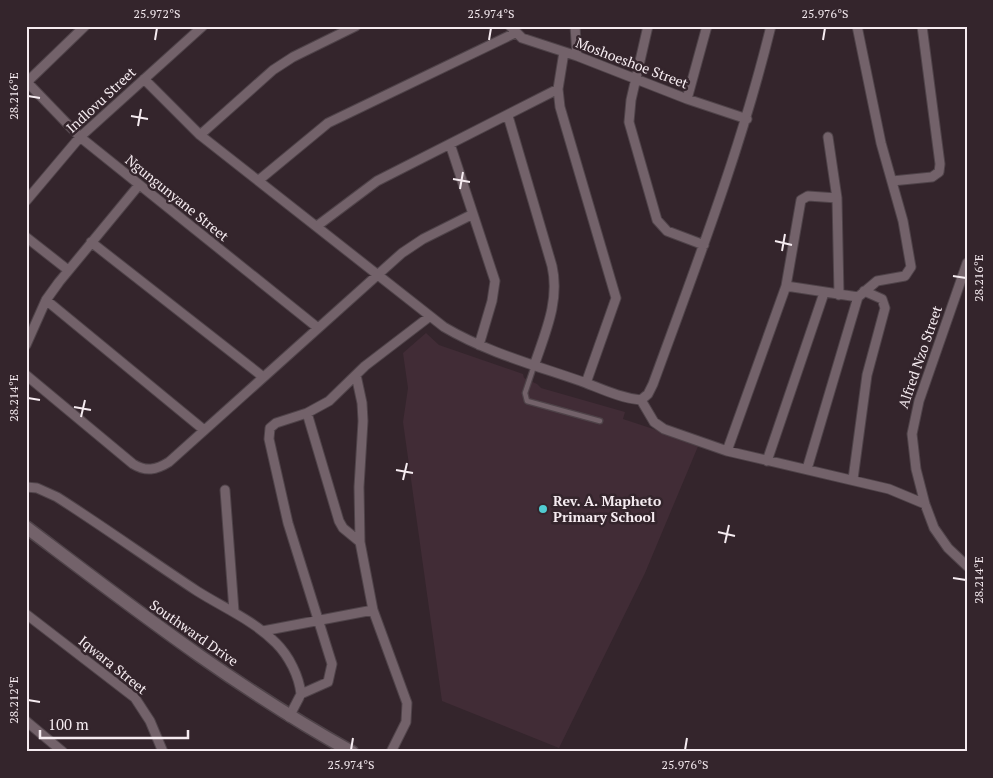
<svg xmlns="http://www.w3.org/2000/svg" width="993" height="778" viewBox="0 0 993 778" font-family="'PT Serif',serif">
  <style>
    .built { fill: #412c36 }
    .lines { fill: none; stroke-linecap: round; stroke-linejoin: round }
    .lane-casing { stroke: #4f4349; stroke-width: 7 }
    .street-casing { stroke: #4f4349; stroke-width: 11 }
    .secondary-casing { stroke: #4f4349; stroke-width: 15 }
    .lane { stroke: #73626a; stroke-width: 4.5 }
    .street { stroke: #73626a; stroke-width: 9 }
    .secondary { stroke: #73626a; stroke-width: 12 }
    .ticks { fill: none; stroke: #f5ebf0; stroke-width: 2 }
    .poi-dot { fill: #51ccd2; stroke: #34252c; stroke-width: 2 }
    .labels { text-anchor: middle; stroke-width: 5; stroke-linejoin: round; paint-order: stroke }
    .street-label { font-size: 14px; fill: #f5ebf0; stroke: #34252c }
    .poi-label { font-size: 14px; font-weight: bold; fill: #f5ebf0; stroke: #34252c; text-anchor: start }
    .neatline { fill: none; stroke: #f5ebf0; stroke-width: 2 }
    .ticks-label { font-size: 12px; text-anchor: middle; fill: #f5ebf0 }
  </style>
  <rect width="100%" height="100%" fill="#34252c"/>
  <!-- built -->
  <path class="built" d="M426,333L439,345L523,374L524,378L537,384L541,388L625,412L623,419L699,444L645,573L559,748L442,701L403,422L408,388L403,353Z"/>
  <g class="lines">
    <defs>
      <path id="lane" d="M534,366L525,393L527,401L600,421"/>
      <path id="street" d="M510,26L522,38L577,56L687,99L747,119
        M575,26L577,56
        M648,26L631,100L629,122L657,220L667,231L704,245
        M564,52L558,89L560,107L616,298L586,383
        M144,79L200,135L444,327C488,353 538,366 586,383C604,390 621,398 641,400L648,394L653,384C696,266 741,149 771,26
        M26,81L80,137L318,328
        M26,83L85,26
        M687,99L707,26
        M508,116L552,266C560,301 545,333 534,366
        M200,135L273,70L293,57L356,26
        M828,137L837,198L839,295
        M450,144L495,281L492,301L479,345
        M259,180L328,123L515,33
        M892,181L932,177L939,172L940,164L922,26
        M26,201L80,137L203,26
        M317,226L377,181L558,89
        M26,237L68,270
        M91,242L262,376
        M967,263L919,401L912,434L916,469L925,504L934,528L948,548L967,566
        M786,286L858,297
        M46,300L204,430
        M26,345L46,300L59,282L139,185
        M26,375L133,464C146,472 156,470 169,462L402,253L423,239L473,214
        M356,375L362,403L363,421L359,487L360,542L373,610L407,703L406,722L391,752
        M641,400L654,422L664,429L727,451L889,489L925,504
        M307,413L339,521L343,528L360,542
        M727,451L786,286L801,200L808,196L837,198
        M767,461L824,293
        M807,469L858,297L877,281L905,276L911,267L903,221L881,143L857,26
        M853,479L867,375L885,308L882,299L864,291
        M26,487L37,488L57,497C104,527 150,560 197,591C224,608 253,620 276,643C289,656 299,676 301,694L289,717
        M225,490L234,611
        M26,614L135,698L150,721L163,752
        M263,631L373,610
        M301,694L328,682L332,664L288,523L269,439L270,428L276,423L307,413L329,401L365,366L429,317
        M26,721L63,752"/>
      <path id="secondary" d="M26,527C132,607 236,688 352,752"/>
    </defs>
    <!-- lane casing -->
    <use href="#lane" class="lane-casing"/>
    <!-- street casing -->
    <use href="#street" class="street-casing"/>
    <!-- secondary casing -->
    <use href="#secondary" class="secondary-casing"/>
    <!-- lane -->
    <use href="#lane" class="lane"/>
    <!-- street -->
    <use href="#street" class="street"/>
    <!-- secondary -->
    <use href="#secondary" class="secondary"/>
  </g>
  <!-- ticks -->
  <path class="ticks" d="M155,40L157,28M489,40L491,28M823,40L825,28M28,96L40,98M131,116L148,119M138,126L141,109M453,179L470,182M460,189L463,172M775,241L792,245M782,251L785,234M953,276L966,278M28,398L40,400M74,407L91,410M81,417L85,400M396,470L413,473M403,480L407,463M718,532L735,536M725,543L729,525M953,578L966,580M28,700L40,702M351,750L353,738M685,750L687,738"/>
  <!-- markers -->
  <circle class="poi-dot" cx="543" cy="509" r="5"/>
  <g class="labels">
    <!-- street labels -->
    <g class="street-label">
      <text transform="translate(632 63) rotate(21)" y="5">Moshoeshoe Street</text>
      <text transform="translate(101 100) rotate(-43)" y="5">Indlovu Street</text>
      <text transform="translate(177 198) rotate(39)" y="5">Ngungunyane Street</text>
      <text transform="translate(920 357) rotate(-71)" y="5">Alfred Nzo Street</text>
      <text transform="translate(194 633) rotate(35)" y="5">Southward Drive</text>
      <text transform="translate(113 665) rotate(39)" y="5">Iqwara Street</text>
    </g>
    <!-- poi labels -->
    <g class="poi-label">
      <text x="553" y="506">Rev. A. Mapheto<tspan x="553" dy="16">Primary School</tspan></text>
    </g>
  </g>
  <!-- border -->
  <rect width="993" height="778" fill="none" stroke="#34252c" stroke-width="55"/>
  <!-- scale -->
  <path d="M40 730v8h148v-8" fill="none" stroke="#f5ebf0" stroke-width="2.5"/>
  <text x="48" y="730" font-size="15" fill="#f5ebf0" stroke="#34252c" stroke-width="4" paint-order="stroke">100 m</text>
  <rect x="28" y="28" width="938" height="722" class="neatline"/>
  <g class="ticks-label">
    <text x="157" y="18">25.972°S</text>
    <text x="491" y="18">25.974°S</text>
    <text x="825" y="18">25.976°S</text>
    <text transform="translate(14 96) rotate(-90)" y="4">28.216°E</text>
    <text transform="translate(979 278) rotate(-90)" y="4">28.216°E</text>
    <text transform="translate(14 398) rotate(-90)" y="4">28.214°E</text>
    <text transform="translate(979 580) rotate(-90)" y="4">28.214°E</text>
    <text transform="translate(14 700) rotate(-90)" y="4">28.212°E</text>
    <text x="351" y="769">25.974°S</text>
    <text x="685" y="769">25.976°S</text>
  </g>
</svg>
